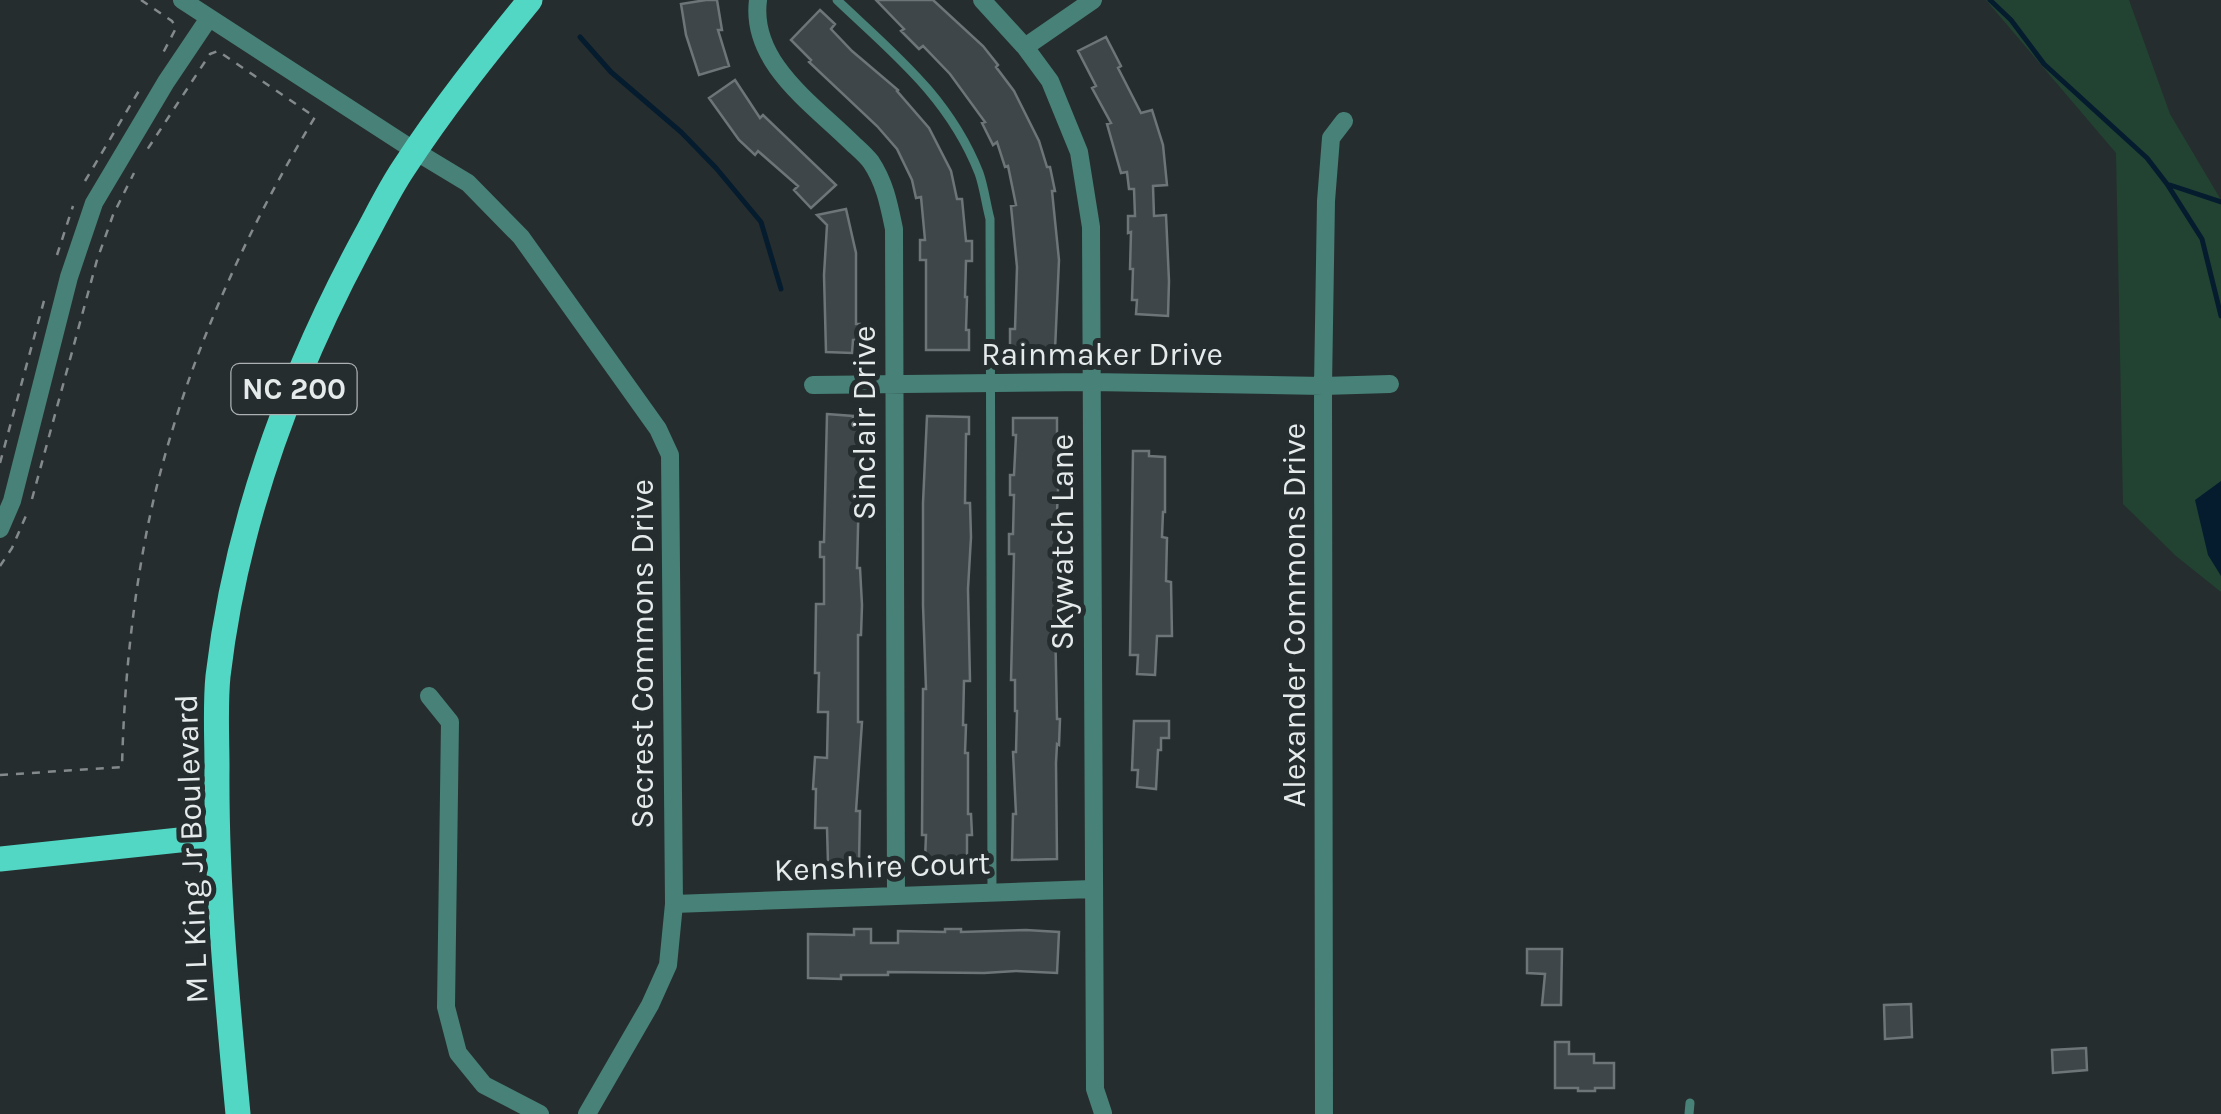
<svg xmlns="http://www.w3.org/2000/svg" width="2221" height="1114" viewBox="0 0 2221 1114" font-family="Karla,sans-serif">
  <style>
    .green { fill: #224332 }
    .water { fill: #051c2f }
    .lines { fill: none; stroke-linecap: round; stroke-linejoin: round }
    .stream { stroke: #051c2f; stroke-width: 5 }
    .building { fill: #3f4649; stroke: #6d7579; stroke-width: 2.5 }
    .path { stroke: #848a8b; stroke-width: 2.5; stroke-dasharray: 8 8; stroke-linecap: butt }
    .service { stroke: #478178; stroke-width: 9 }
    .minor { stroke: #478178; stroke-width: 18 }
    .primary { stroke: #52d7c4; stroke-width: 25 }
    .labels { text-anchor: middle; stroke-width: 10; stroke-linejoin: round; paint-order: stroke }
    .shield { fill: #262d2e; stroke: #acb1b2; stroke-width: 2.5 }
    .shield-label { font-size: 30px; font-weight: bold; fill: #e5eaeb }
    .street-label { font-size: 32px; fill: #e5eaeb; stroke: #262d2e }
  </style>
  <rect width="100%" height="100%" fill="#262d2e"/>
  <!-- green -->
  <path class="green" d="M1986,0H2129L2170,114L2221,200V592L2176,556L2123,504L2116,153Z"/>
  <!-- water -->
  <path class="water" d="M2221,481V576L2208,555L2195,500Z"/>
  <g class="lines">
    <!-- stream -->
    <path class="stream" d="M1990,0L2011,20L2044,64L2147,158L2167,184L2202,239L2221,316
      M580,37L611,72L681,132L716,168L761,222L781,289
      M2170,185L2221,202"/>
  </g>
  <!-- building -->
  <path class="building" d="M706,0H717L722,30H718L729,66L699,75L686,35L681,4Z
    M876,0H933L983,46L998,65L996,67L1014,91L1039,141L1047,167H1050L1055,191H1052L1059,260L1055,350H1010V329H1015L1017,267L1011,206L1016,205L1008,166L1005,167L997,142L993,145L982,123L985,122L950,74L923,46L919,49L901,31L904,29Z
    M820,10L835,24L831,29L852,51L898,90L897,91L929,128L951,171L957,199H962L966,241H972V261H966L965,297H967L966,330H969V350H926V260H920V240H925L921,197L916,198L912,180L897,149L877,126L809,62L811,60L791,40Z
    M1106,37L1121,66L1118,68L1141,113L1152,110L1163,145L1167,185L1153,186L1154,216L1166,215L1169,281L1168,316L1136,314L1137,300H1132L1133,269H1130L1131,232L1128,233V216H1135L1134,189H1129L1127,172L1121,173L1107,124L1111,123L1092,88L1096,86L1078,51Z
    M735,80L760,118L763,115L836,185L811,208L794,190L798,186L758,151L755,155L739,140L709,98Z
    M846,209L856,253V324H860L859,340H853L852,353L826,352L824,275L827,225L817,215Z
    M827,414L853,416L852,426H858L857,450H860L857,568H860L862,605L861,635H858V722H862L856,811H860L859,863H828L827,828H815L816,789H813L815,757L827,758L828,712H818L819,673H815L816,604H824V557H820V542H824Z
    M927,416L969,417V434H966L965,503H970L971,537L968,589L970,681H964L963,725H966L965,753H968V814H971L972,835H967V861L925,860L926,835H922L923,689H926L923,605V503Z
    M1013,418H1057V446H1060L1056,534L1060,589L1059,620H1055L1057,719H1060L1059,745L1057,744L1056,763L1057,859L1012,860L1013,814H1016L1013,752H1016L1017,711H1015V680H1011L1014,554H1009V534H1013L1014,495H1010V475H1014L1016,435H1013Z
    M1133,451H1149V456L1165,457V512H1163L1162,537L1167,538L1166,581L1171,582L1172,636H1157L1155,675L1137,674L1138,655H1130Z
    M1134,721H1169V738H1161V750H1158L1156,789L1137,787L1138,770H1132Z
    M854,929H871V943H898V931L945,932V929H961V932L1026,930L1059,932L1057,973L1016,971L984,973L888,972V975H841V979L808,978V934L854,935Z
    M1527,949H1562L1561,1005H1542L1545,974L1527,973Z
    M1911,1004L1912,1037L1885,1039L1884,1005Z
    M1555,1042H1569V1054H1594V1063H1614V1088H1595V1091H1578V1088H1555Z
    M2086,1048L2087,1070L2053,1073L2052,1050Z"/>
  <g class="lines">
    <!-- path -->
    <path class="path" d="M141,0L172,21L176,28L163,53
      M85,181L140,89
      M57,255L73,206
      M0,463L45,297
      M32,499L97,260L113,215L134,173
      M0,566L12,548L28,511
      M0,775L122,767C124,685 132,605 148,525C178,381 239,242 315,117L218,51L210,54L145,153"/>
    <!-- service -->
    <path class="service" d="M837,0C894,54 949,97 979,173C984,187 986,204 990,219L992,892
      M1689,1114L1690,1103"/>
    <!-- minor -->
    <path class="minor" d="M182,0L415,151L468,183L521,237L658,429L670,455L674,904L668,965L650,1005L587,1114
      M758,0C750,61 810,102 849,140C856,147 865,154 871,162C885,183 889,205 894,229L896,895
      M982,0L1025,47L1050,81L1079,152L1091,227L1095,1089L1103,1113
      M1025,47L1093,0
      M813,385L1091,382L1323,386L1390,384
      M0,529L12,501L69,277L94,203L166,82L209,18
      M429,696L450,722L446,1007L458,1053L484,1085L540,1114
      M674,904L1092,889
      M1324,1114L1323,386L1326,201L1331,138L1344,121"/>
    <!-- primary -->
    <path class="primary" d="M0,859L217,836
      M238,1114C227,999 216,883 217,767C217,737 215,706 218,676C236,522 292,371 366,235C378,213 389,190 403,169C442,109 485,55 530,0"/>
  </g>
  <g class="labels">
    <!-- shield labels -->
    <rect class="shield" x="231.5" y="364" width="125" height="50" rx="8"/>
    <g class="shield-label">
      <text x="294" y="399">NC 200</text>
    </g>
    <!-- street labels -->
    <g class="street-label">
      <text x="1102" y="365">Rainmaker Drive</text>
      <text transform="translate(864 423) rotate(-90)" y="11">Sinclair Drive</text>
      <text transform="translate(1062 542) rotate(-90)" y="11">Skywatch Lane</text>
      <text transform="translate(1294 615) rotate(-90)" y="11">Alexander Commons Drive</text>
      <text transform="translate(642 654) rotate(-90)" y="11">Secrest Commons Drive</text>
      <text transform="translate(191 849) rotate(-92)" y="11">M L King Jr Boulevard</text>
      <text transform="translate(882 866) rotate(-2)" y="11">Kenshire Court</text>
    </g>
  </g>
</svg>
